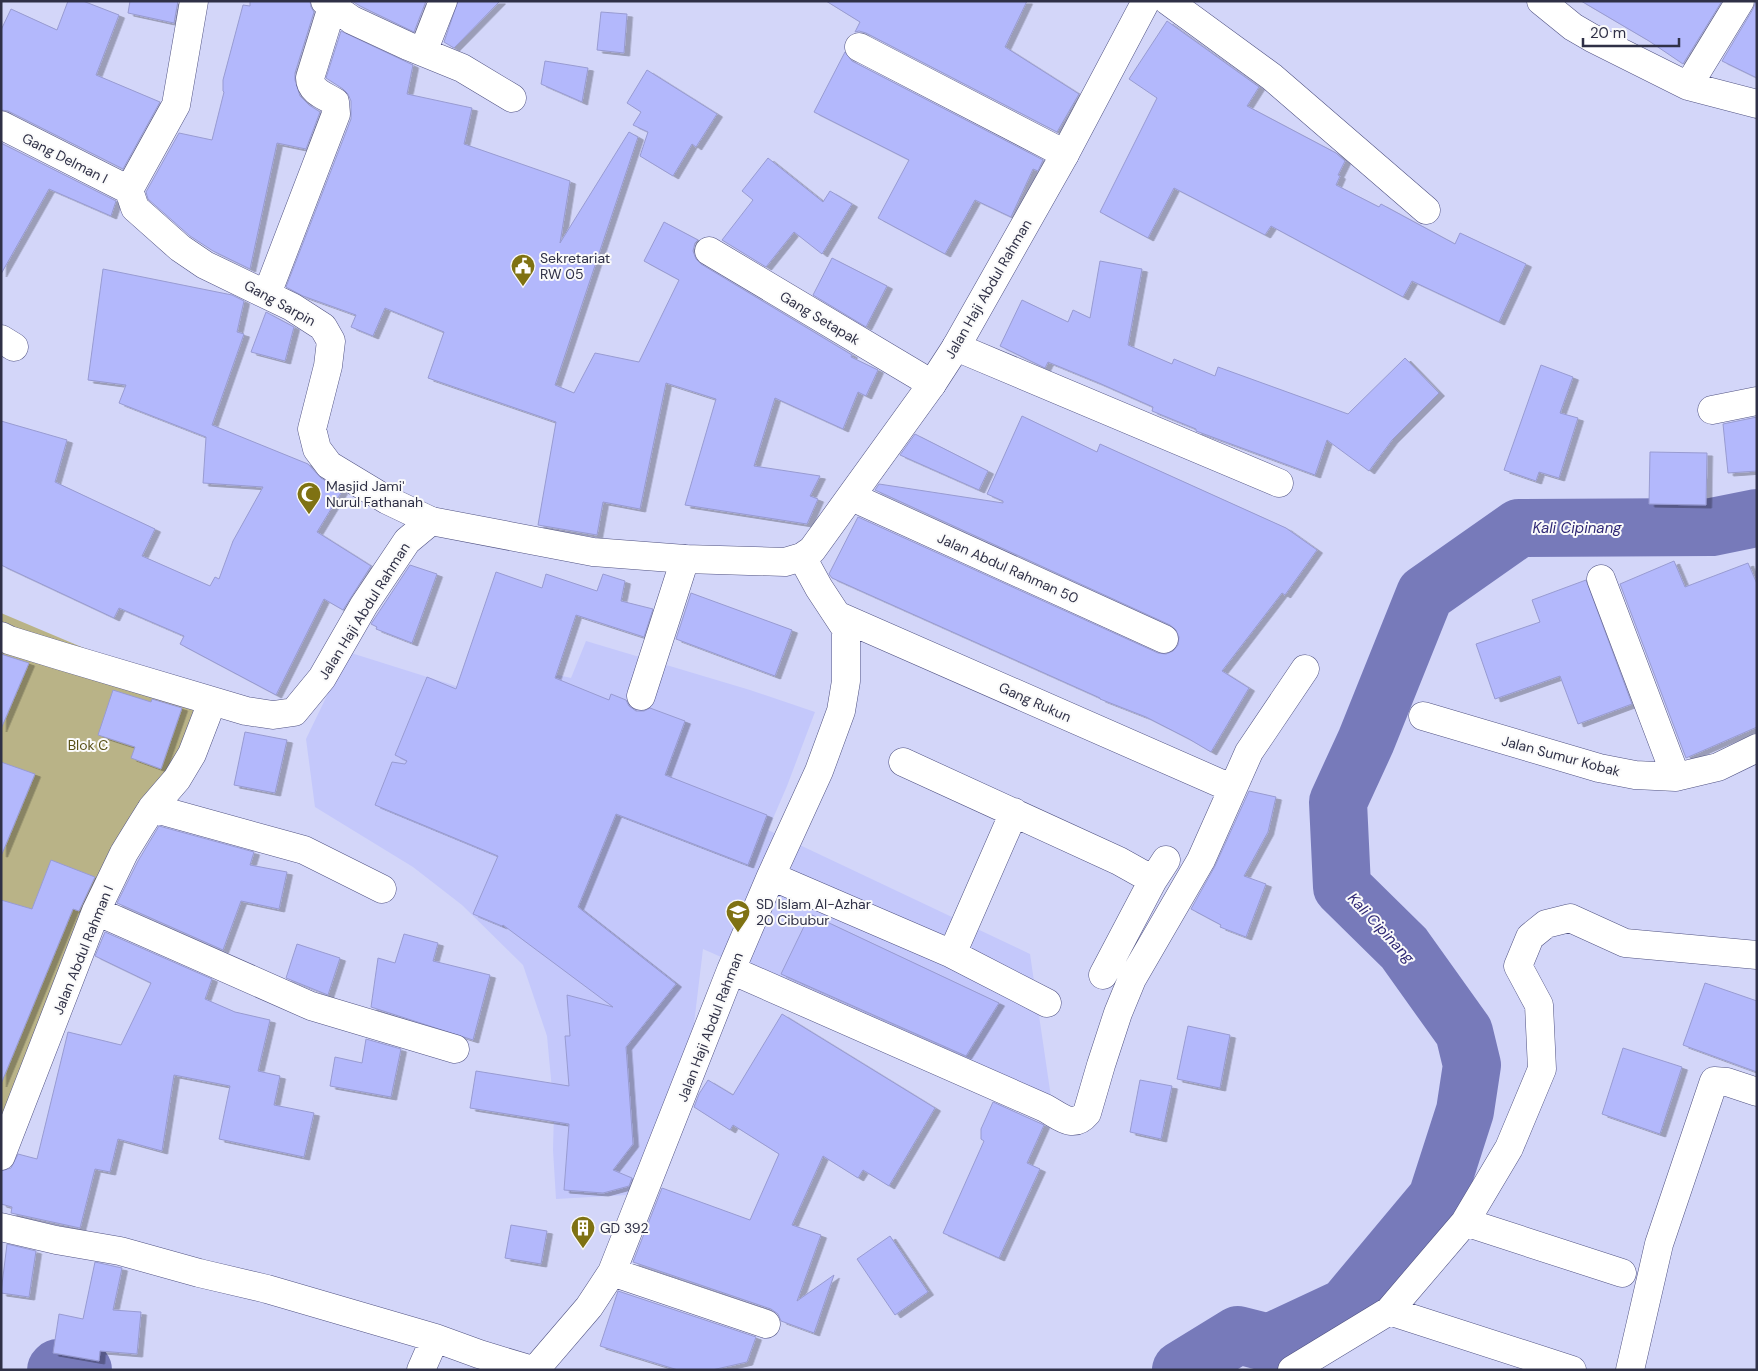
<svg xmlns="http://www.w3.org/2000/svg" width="1758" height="1371" viewBox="0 0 1758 1371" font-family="'DM Sans',sans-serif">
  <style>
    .built { fill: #c4c8fb }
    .green { fill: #b9b387 }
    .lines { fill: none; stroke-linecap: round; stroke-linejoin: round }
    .river { stroke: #777aba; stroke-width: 58 }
    .building { fill: #b3b8fc; stroke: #989bd1; filter: url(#shadow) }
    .street-casing { stroke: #505282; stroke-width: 29 }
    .secondary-casing { stroke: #505282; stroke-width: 29 }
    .street { stroke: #fff; stroke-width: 28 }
    .secondary { stroke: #fff; stroke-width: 28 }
    .labels { text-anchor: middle; stroke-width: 4; stroke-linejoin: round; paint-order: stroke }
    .street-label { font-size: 14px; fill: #2f3046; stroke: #fafafa }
    .poi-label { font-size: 14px; fill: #2f3046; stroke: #fafafa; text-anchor: start }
    .park-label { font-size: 14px; fill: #574f16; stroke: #fafafa }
    .water-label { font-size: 15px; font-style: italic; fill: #302976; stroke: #fafafa }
  </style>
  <defs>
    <filter id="shadow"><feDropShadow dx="5.5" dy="3" stdDeviation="0" flood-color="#0004"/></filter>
  </defs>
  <rect width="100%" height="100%" fill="#d3d6f9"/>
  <!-- built -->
  <path class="built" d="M586,641L750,690L815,712L787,786L768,830L1030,954L1052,1104L703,949L690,1057L627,1195L556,1199L553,1150L554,1111L547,1036L523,965L462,905L413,867L315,807L306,739L348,652L526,708L537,670L571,678Z"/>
  <!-- green -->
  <path class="green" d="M1,613L212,702L96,911L1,1156Z"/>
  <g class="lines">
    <!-- river -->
    <path class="river" d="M56,1370L58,1368L83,1370
      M1181,1370L1238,1335L1269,1343L1346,1307L1437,1198L1465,1111L1472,1065L1464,1032L1404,948L1342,887L1338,802L1366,741L1425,594L1519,528L1712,527L1757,518"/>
  </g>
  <!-- building -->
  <path class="building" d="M68,1H83L119,15L96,75L160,102L123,169L8,111L1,110V30L11,9L57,30Z
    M130,1H178L174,23L128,13Z
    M250,1H310L311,7L314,12L295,73V80L300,96L309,105L320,112L306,149L277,143L250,269L213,251L190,236L148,199L146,192L179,133L212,140L224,92L223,91V80L243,5L250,6Z
    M352,1H426L414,32L360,6Z
    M458,1H500L454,48L444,42Z
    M826,1H1027L1005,47L1079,94L1057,132L866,33L859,31L855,32L860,22Z
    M1581,1H1722L1683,64L1649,41Z
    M1756,1H1757V78L1722,61L1753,9Z
    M601,12L627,14L624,53L597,50Z
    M1167,21L1259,87L1247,106L1336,153L1345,161L1338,175L1340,176L1336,185L1379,207L1381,204L1455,244L1460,233L1526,264L1499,322L1412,281L1403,297L1271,226L1265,235L1174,188L1148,238L1100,212L1157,98L1129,79Z
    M341,31L413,65L407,94L472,108L464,144L570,181L560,243L629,132L638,137L555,385L574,393L595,353L639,362L679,280L644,261L664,222L698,240L695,243L693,251L696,259L701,264L852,355L851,357L878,370L866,396L858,392L843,429L775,398L754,466L820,476L810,496L818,499L807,524L685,505L716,399L666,383L640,509L603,502L597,535L538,525L556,422L428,378L444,332L385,308L373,336L351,327L356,315L303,296L286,287L351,119V101L348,94L343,89L326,78Z
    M845,52L852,61L1043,160L1038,171L1033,169L1011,217L975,200L945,254L878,218L909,160L814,112Z
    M545,61L588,68L582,102L541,84Z
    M647,70L717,114L696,147L692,144L673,176L640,156L648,132L633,125L641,112L627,103Z
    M1,143L116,201L111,216L49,189L1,274Z
    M768,158L823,202L830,191L852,204L822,254L794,232L766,267L722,240L753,200L742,191Z
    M832,258L887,286L866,327L813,295Z
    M1100,261L1142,269L1128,345L1172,364L1174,359L1215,376L1218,367L1348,414L1405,358L1439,393L1392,440L1369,471L1327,440L1315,475L1196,431V429L1152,411L1153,407L1099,383L1048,362L1045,368L1000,346L1022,300L1068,322L1073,310L1090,318Z
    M103,269L232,295L244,301L237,332L244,334L212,425L308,464L321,478L342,491L317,532L371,566L343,610L324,599L276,695L180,644L184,636L119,608L114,618L1,565V421L67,440L55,482L155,529L142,556L210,586L215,577L219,579L233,541L263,487L203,483L206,437L119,403L126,385L88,380Z
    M266,312L294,327L285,361L251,352Z
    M1541,365L1573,377L1560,413L1578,418L1559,478L1539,472L1536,481L1504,470Z
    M1022,416L1097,452L1100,444L1286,528L1317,550L1285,595L1282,593L1222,671L1249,688L1211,752L1189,739L1146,717L1100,699V698L832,578L829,574L858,517L1158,653L1166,654L1173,651L1178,645L1179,637L1176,630L1170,625L875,490L879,484L1003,503V501L987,494Z
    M1757,417V471L1728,473L1723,424Z
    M915,434L988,471L979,490L900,455Z
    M1650,452L1707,453L1706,505L1649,504Z
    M1674,561L1685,587L1748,563L1757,584V727L1686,758L1620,584Z
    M410,565L437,574L412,643L376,629L377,627L371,624Z
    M496,572L542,588L546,574L597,591L603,574L625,581L621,601L653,609L644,637L576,615L555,678L609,700L611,694L626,700L629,706L636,711H644L650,708L685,721L665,775L767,815L748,865L616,814L578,907L676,984L626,1047L633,1144L613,1170L632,1178L629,1186L603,1193L564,1190L569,1124L470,1108L476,1071L569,1086L565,1036H570L567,995L613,1007L503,925L502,926L473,914L498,856L375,805L392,762L405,764L407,761L395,755L427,677L456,689Z
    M1586,580L1632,704L1578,724L1560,676L1495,699L1476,644L1540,622L1532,600Z
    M691,593L792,630L775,676L676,639Z
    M1,654L29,663L1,729Z
    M113,690L151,702L152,699L182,708L161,769L131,758L135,747L98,735Z
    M245,732L287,740L275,793L234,785Z
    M1,762L35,774L2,854H1Z
    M1249,791L1276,797L1268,832L1244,876L1266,884L1246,937L1220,927L1221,925L1191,909L1215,866Z
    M159,826L254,852L250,865L287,872L279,909L241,901L223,950L117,903L138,861Z
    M51,860L95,877L79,911L73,909L1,1084V900L32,909Z
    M810,914L999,1003L966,1056L781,974Z
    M105,932L212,979L205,999L235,1012L270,1020L258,1071L280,1076L274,1105L314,1113L304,1157L219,1139L230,1086L174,1075L162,1151L118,1139L110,1172L95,1169L80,1228L11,1213L12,1207L1,1204V1171L11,1168L18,1154L37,1159L68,1032L121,1045L151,983L95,956Z
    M404,934L438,943L433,961L490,975L473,1040L371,1007L378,958L395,963Z
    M297,944L340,958L328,995L286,978Z
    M1705,983L1757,1001V1072L1683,1045Z
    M782,1014L935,1108L889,1186L863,1170L858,1178L823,1156L792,1225L821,1235L797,1301L834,1275L814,1333L781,1321L778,1314L771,1309L633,1262L662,1188L750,1220L779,1154L733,1125L730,1130L694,1107L699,1094L708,1080L733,1095Z
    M1188,1026L1230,1035L1220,1088L1177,1079Z
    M366,1039L401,1049L391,1097L330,1086L335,1057L362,1063Z
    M1623,1048L1682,1067L1660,1134L1602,1114Z
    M1140,1080L1172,1086L1161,1139L1130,1132Z
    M993,1102L1044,1125L1027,1163L1040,1169L999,1258L943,1233L984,1141L981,1139V1129Z
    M511,1225L547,1231L541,1264L505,1258Z
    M890,1236L928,1292L895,1315L857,1259Z
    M7,1244L36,1251L29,1297L1,1293Z
    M95,1262L122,1268L113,1310L141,1312L137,1354L100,1351L99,1361L53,1353L59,1314L83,1319Z
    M618,1291L756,1337L747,1362L712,1370H678L600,1346Z"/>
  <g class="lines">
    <defs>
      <path id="street" d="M325,1L352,20L408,46L462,68L512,98
        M1168,1L1272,77L1426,210
        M1541,1L1573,27L1592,38L1688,86L1757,104
        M859,47L1065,154
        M423,52L443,1
        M1688,86L1740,1
        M1,125L129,190
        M129,190L135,208L180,248L205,265L292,307L323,327L331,341L328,366L312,429L317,449L329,465L387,500L431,521
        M129,190L176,105L194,1
        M709,251L932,384
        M267,294L336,114L335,102C325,96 310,91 310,78L332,7
        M1,339L14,347
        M956,347L1279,483
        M1712,410L1757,401
        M852,497L1164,639
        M1601,579L1676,777
        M839,616L1231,788
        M641,696L685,559
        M1423,716L1599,768L1635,775L1676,777L1718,767L1757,748
        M903,762L1119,861L1153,880
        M152,808L304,850L382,889
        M771,876L952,954L1047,1003
        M96,911L311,1006L455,1049
        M952,954L1014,812
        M731,970L1045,1108C1060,1116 1073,1130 1087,1113L1101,1065L1118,1013L1132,979L1201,860L1249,752L1305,669
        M1103,975L1153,880L1166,860
        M1,1156L96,911L124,853L140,827L152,808L177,779L192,754L212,702
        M1465,1222L1622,1273
        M1,1227L56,1240L120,1251L199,1273L267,1289L435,1338L479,1354L532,1370
        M612,1272L766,1324
        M1389,1311L1572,1370
        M421,1370L435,1338
        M535,1370L589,1307L612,1272L731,970L771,876L819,771L841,711L846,681V629L819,588L802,557
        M1292,1370L1389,1311L1465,1222L1509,1148L1542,1069L1539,1005L1518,966L1530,937L1546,924L1570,918L1625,943L1757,955
        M1630,1370L1659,1244L1714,1081L1727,1082L1757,1092"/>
      <path id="secondary" d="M1,636L9,640L61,656L246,711L273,715L294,712L322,678L364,605L407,541L431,521L593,552L685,559L785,562L802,557L812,550L932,384L956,347L1065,154L1146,1"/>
    </defs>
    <!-- street casing -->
    <use href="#street" class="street-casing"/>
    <!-- secondary casing -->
    <use href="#secondary" class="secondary-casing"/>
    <!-- street -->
    <use href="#street" class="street"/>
    <!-- secondary -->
    <use href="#secondary" class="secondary"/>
  </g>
  <!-- icons -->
  <defs>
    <symbol id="civic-pin" viewBox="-11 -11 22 30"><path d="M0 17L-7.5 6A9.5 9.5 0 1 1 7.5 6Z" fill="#7f7213" stroke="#fafafa"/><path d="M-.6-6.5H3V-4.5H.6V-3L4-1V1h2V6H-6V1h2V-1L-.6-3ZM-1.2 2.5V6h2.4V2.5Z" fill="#fff"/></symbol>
    <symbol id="mosque-pin" viewBox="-11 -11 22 30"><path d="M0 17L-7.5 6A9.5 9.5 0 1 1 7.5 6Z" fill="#7f7213" stroke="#fafafa"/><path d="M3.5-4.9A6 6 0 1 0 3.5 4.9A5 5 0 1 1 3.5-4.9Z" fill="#fff"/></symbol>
    <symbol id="school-pin" viewBox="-11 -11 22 30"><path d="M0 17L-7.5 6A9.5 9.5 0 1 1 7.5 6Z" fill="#7f7213" stroke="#fafafa"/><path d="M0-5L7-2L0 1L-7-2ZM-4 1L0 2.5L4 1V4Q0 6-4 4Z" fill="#fff"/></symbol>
    <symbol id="building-pin" viewBox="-11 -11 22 30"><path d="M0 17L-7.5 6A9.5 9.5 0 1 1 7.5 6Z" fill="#7f7213" stroke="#fafafa"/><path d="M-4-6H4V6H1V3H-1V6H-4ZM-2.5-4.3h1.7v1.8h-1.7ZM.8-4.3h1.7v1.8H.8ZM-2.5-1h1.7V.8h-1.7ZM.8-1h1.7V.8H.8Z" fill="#fff"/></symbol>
  </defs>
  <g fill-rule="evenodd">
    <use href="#civic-pin" x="509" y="252" width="28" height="38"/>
    <use href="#mosque-pin" x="295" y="480" width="28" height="38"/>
    <use href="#school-pin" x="724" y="898" width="28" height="38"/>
    <use href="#building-pin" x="569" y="1214" width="28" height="38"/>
  </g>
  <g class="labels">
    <!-- street labels -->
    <g class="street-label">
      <text transform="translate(65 158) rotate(27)" y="5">Gang Delman I</text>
      <text transform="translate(988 289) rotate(-60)" y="5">Jalan Haji Abdul Rahman</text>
      <text transform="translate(280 303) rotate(29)" y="5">Gang Sarpin</text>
      <text transform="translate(820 318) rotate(31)" y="5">Gang Setapak</text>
      <text transform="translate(1008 568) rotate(24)" y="5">Jalan Abdul Rahman 50</text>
      <text transform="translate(364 611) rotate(-58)" y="5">Jalan Haji Abdul Rahman</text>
      <text transform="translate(1035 702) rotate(24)" y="5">Gang Rukun</text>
      <text transform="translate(1561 756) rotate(15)" y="5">Jalan Sumur Kobak</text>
      <text transform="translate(83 950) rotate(-68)" y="5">Jalan Abdul Rahman I</text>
      <text transform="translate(710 1027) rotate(-69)" y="5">Jalan Haji Abdul Rahman</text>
    </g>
    <!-- poi labels -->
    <g class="poi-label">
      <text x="540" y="263">Sekretariat<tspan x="540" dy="16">RW 05</tspan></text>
      <text x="326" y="491">Masjid Jami'<tspan x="326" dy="16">Nurul Fathanah</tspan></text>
      <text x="756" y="909">SD Islam Al-Azhar<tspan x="756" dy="16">20 Cibubur</tspan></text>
      <text x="600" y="1233">GD 392</text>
    </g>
    <!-- park labels -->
    <g class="park-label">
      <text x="88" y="750">Blok C</text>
    </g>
    <!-- water labels -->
    <g class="water-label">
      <text x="1577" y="533">Kali Cipinang</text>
      <text transform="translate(1381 928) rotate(47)" y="5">Kali Cipinang</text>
    </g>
  </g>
  <!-- border -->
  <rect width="1758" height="1371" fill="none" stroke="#2f3046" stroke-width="5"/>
  <!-- scale -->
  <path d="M1583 38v8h96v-8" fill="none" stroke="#2f3046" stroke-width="2.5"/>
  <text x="1590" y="38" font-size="15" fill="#2f3046" stroke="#fafafa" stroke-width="4" paint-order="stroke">20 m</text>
</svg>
